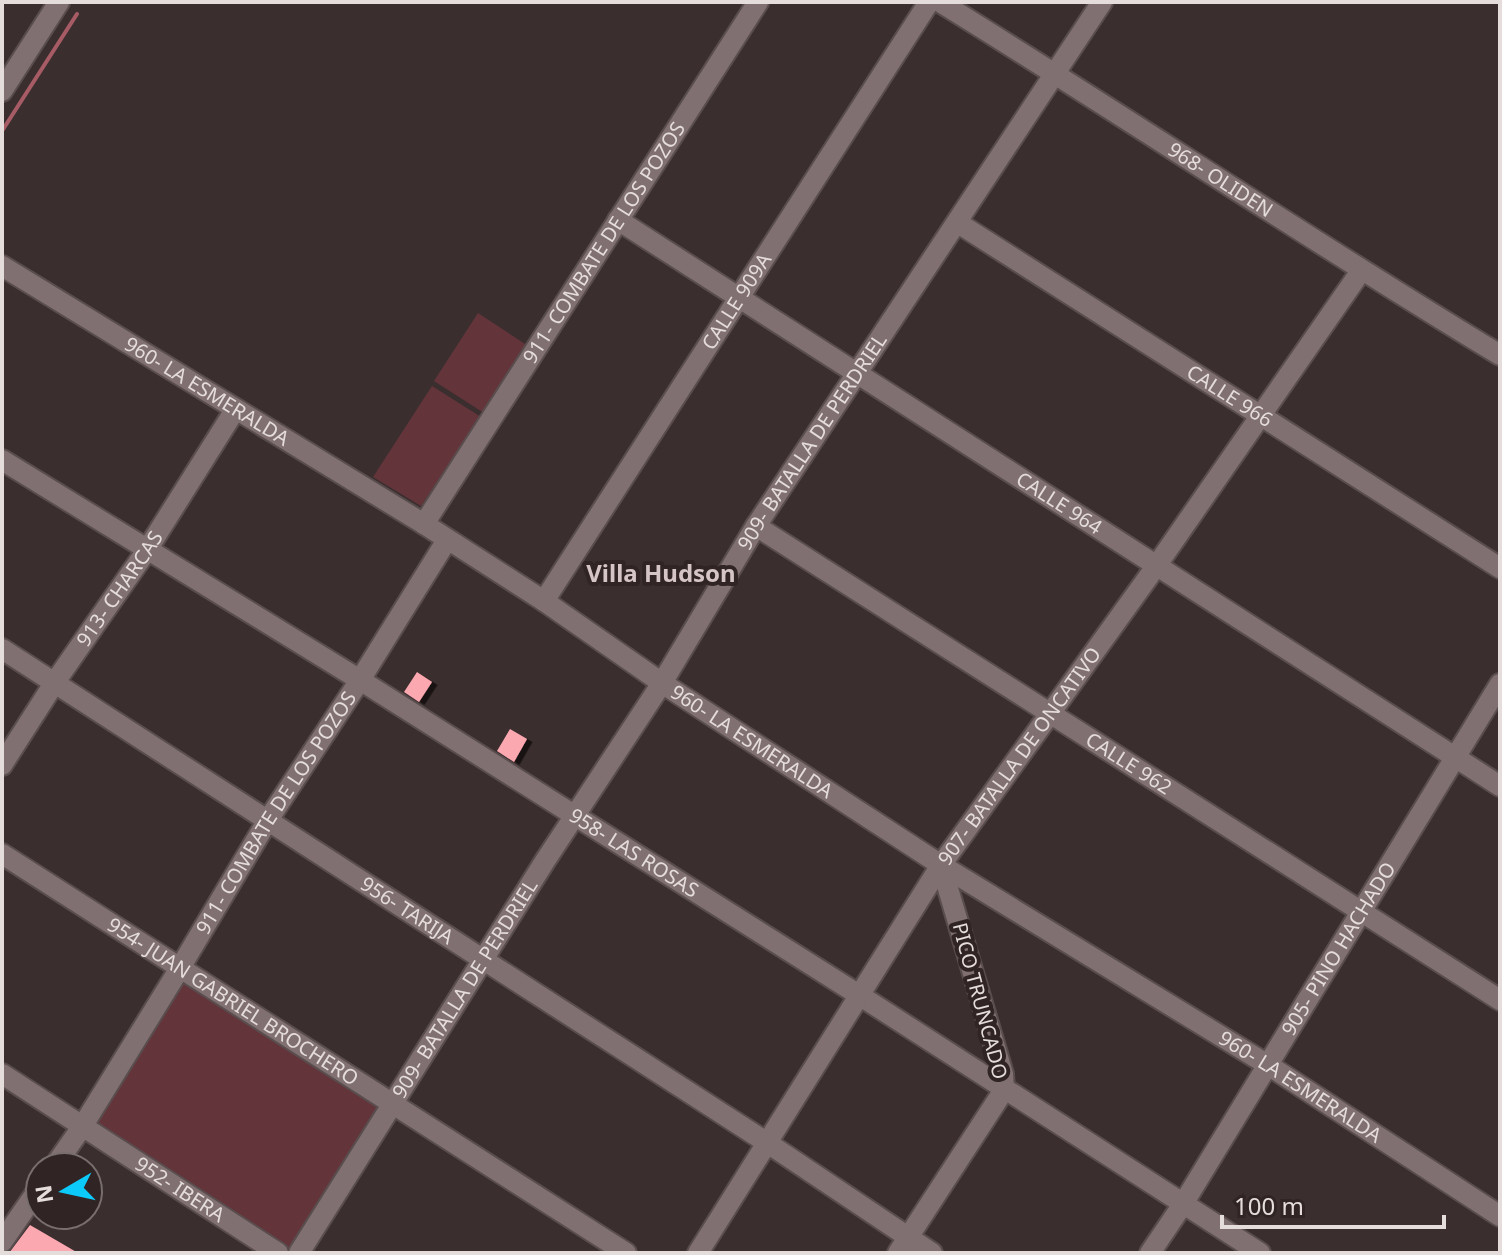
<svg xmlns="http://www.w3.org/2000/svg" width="1502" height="1255" viewBox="0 0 1502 1255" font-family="'Noto Sans',sans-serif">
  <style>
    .green { fill: #63353b }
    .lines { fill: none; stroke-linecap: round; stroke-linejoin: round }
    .stream { stroke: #a75c65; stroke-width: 4 }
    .building { fill: #fba8b0; filter: url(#shadow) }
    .minor-casing { stroke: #594d4e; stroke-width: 24 }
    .minor { stroke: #807071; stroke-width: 20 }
    .labels { text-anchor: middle; stroke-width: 8; stroke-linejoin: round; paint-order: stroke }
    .street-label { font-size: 20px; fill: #e5dcdc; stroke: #302425 }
    .quarter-label { font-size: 24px; font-weight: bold; fill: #d6c5c6; stroke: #302425 }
  </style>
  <defs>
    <filter id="shadow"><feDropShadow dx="5.5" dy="3" stdDeviation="0" flood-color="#0009"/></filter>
  </defs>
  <rect width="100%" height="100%" fill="#3b2e2f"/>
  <!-- green -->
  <path class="green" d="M478,313L528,346L484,413L434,381Z
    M432,386L481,417L421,506L373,477Z
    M183,976L385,1107L290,1253L176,1173L91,1124Z"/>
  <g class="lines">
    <!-- stream -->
    <path class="stream" d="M2,131L77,14"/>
  </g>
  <!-- building -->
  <path class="building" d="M417,672L432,682L419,702L404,692Z
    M510,729L527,739L514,762L497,751Z
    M30,1225L78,1253H9Z"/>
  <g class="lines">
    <defs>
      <g id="minor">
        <path id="s1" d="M940,2C1128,118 1311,241 1500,355"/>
        <path d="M2,91L59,2"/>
        <path id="s2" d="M618,220L1500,786"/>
        <path id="s3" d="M958,223L1500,568"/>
        <path id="s4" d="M2,266L424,524L544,601L662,683L941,865L1268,1065L1500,1216"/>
        <path id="s5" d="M2,460L360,680L859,995L1260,1253"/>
        <path id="s6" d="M424,524L758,2"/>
        <path id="s7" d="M756,526L1500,1000"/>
        <path id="s8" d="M544,601L929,2"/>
        <path id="s9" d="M2,649L766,1142L932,1253"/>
        <path id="s10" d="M2,765L55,682L147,550L235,410"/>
        <path id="s11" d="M2,854L626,1253"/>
        <path id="s12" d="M2,1074L278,1253"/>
        <path id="s13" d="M54,1167L82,1127L180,968L268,820L360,680L447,540"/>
        <path d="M2,1242L40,1187"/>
        <path id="s14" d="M299,1253L545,861L662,683L756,526L1102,2"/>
        <path id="s15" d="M698,1253L941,865L1157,565L1361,271"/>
        <path d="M898,1253L1004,1090L1003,1074L941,865"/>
        <path id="s16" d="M1150,1253L1183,1204L1500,684"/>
      </g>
    </defs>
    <!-- minor casing -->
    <use href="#minor" class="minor-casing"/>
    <!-- minor -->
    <use href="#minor" class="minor"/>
  </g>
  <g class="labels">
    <!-- street labels -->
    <g class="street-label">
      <text dy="7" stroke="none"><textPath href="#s1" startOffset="332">968- OLIDEN</textPath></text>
      <text dy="7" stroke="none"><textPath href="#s6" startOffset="334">911- COMBATE DE LOS POZOS</textPath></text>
      <text dy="7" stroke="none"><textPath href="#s8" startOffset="356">CALLE 909A</textPath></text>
      <text dy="7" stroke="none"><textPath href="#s4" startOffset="240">960- LA ESMERALDA</textPath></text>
      <text dy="7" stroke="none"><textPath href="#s3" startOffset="322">CALLE 966</textPath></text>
      <text dy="7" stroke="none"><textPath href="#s14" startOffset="960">909- BATALLA DE PERDRIEL</textPath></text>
      <text dy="7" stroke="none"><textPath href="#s2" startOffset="524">CALLE 964</textPath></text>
      <text dy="7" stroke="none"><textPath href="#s10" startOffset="212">913- CHARCAS</textPath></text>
      <text dy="7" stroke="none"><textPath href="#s4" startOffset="888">960- LA ESMERALDA</textPath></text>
      <text dy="7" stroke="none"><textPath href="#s15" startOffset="592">907- BATALLA DE ONCATIVO</textPath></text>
      <text dy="7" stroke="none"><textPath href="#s7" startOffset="442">CALLE 962</textPath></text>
      <text dy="7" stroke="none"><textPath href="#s13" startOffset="418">911- COMBATE DE LOS POZOS</textPath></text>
      <text dy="7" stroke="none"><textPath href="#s5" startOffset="744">958- LAS ROSAS</textPath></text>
      <text dy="7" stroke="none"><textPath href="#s9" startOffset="482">956- TARIJA</textPath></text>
      <text dy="7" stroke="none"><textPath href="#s16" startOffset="358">905- PINO HACHADO</textPath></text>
      <text dy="7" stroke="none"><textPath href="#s14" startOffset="312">909- BATALLA DE PERDRIEL</textPath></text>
      <text transform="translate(980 1001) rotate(75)" y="7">PICO TRUNCADO</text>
      <text dy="7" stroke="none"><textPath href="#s11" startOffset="274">954- JUAN GABRIEL BROCHERO</textPath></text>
      <text dy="7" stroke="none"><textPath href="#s4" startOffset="1536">960- LA ESMERALDA</textPath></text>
      <text dy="7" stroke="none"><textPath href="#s12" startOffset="212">952- IBERA</textPath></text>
    </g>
    <!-- quarter labels -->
    <g class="quarter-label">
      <text x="661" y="582">Villa Hudson</text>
    </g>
  </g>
  <!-- border -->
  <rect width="1502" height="1255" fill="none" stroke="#e5dcdc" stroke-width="8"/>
  <!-- north arrow -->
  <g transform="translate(64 1191) rotate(261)"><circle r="38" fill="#302425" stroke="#786e6e" stroke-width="2"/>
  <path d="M0-6L14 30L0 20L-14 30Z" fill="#0ccafa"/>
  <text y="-12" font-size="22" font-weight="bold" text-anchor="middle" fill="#e5dcdc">N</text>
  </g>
  <!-- scale -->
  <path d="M1222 1215v12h222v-12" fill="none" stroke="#e5dcdc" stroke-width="4"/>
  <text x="1234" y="1215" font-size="24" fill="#e5dcdc" stroke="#302425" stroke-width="6" paint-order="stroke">100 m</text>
</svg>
